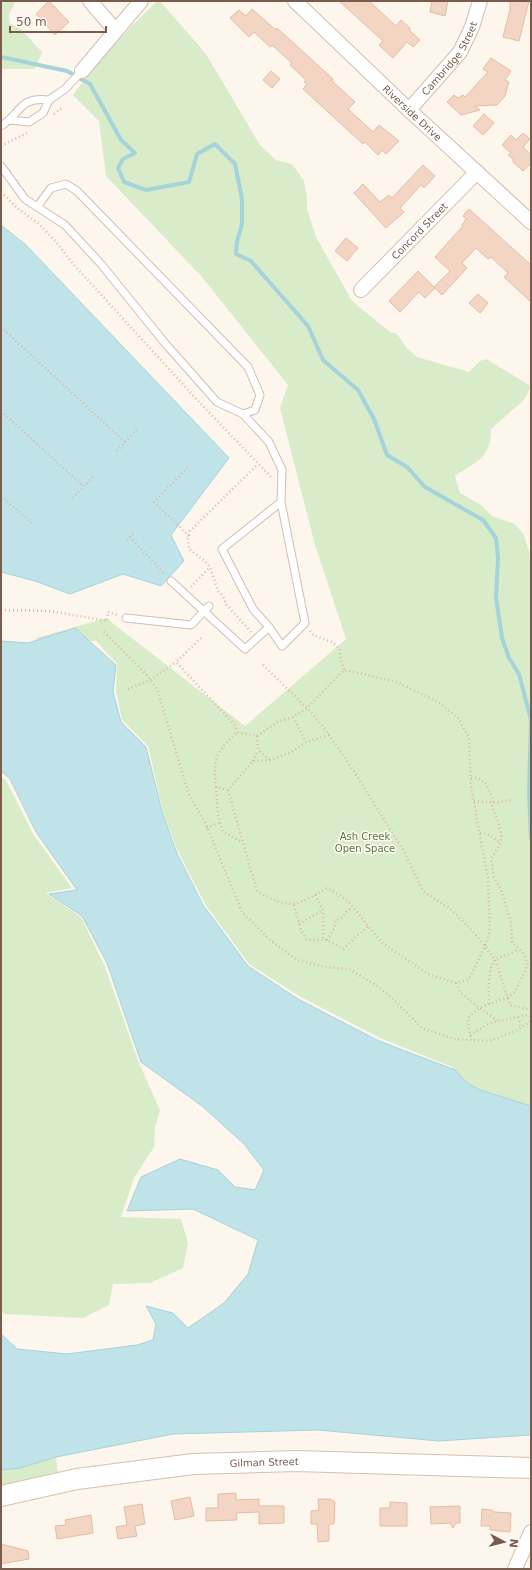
<svg xmlns="http://www.w3.org/2000/svg" width="532" height="1570" viewBox="0 0 532 1570" font-family="'DejaVu Sans',sans-serif">
  <style>
    .green { fill: #d8ecc9 }
    .water { fill: #bfe3e8; stroke: #a5d3da }
    .lines { fill: none; stroke-linecap: round; stroke-linejoin: round }
    .stream { stroke: #a5d3da; stroke-width: 4 }
    .building { fill: #f3d5c3; stroke: #e6bba3 }
    .lane-casing { stroke: #d1beb0; stroke-width: 9 }
    .street-casing { stroke: #d1beb0; stroke-width: 16 }
    .secondary-casing { stroke: #d6c0b0; stroke-width: 22 }
    .path { stroke: #d9b8a5; stroke-width: 2.5; stroke-dasharray: 1 3; stroke-linecap: butt }
    .lane { stroke: #fff; stroke-width: 7 }
    .street { stroke: #fff; stroke-width: 14 }
    .secondary { stroke: #fff; stroke-width: 20 }
    .labels { text-anchor: middle; stroke-width: 3; stroke-linejoin: round; paint-order: stroke }
    .street-label { font-size: 10px; fill: #7a5c4d; stroke: #fffaf3 }
    .park-label { font-size: 10px; fill: #537a41; stroke: #fffaf3 }
  </style>
  <rect width="100%" height="100%" fill="#fdf6ec"/>
  <!-- green -->
  <path class="green" d="M1,1L15,2L9,15L10,24L18,26L42,52L35,69H1Z
    M157,1H160L206,54L260,145L276,160L292,164L304,181L307,196V209L316,237L352,301L390,332L397,334L406,347L417,357L469,372L480,361L486,359L531,386L524,400L491,429C491,459 476,461 455,476L460,493L481,505L492,516L515,524L524,535L531,558V1132L450,1076L452,1067L380,1038L301,997L249,964L205,904L178,851L164,816L148,746L122,720L116,691L117,664L96,641L33,639L106,618L245,726L346,639L315,545L280,408L288,385L202,277L106,176L99,121L73,95C98,61 126,31 157,1Z
    M1,777L6,780L33,834L72,888L46,893L81,917L105,967L139,1063L160,1110L155,1128L154,1147L134,1178L121,1217L181,1219L188,1243L183,1268L150,1283L113,1284L109,1305L83,1318L4,1314L1,1310Z
    M56,1457L58,1472L1,1486V1470L20,1468Z"/>
  <!-- water -->
  <path class="water" d="M1,225L26,245L229,458L171,535L184,561L161,586L123,574L70,594L35,581L1,572Z
    M75,628L116,665L113,692L121,722L146,747L163,815L177,853L203,905L248,966L298,999L379,1041L455,1070L467,1083L480,1090L531,1106V1435L439,1441L318,1430L173,1434L56,1457L20,1468L1,1470V1334L17,1349L67,1354L137,1345L153,1340L156,1324L146,1306L173,1313L188,1328L224,1303L248,1274L258,1240L193,1209L127,1211L141,1177L180,1159L218,1170L235,1187L255,1190L264,1170L244,1144L202,1106L141,1062L107,963L82,916L49,894L77,890L36,832L10,779L1,771V641L28,643Z"/>
  <g class="lines">
    <!-- stream -->
    <path class="stream" d="M1,57L67,71L90,84L121,140L135,153L123,159L118,168L124,182L146,190L189,182L197,154L215,144L235,164L242,199V224L237,242L236,254L251,261L308,326L323,360L358,390L374,419L387,455L407,467L425,487L483,520L496,538L498,558L496,598L502,638L509,658L519,674L531,720
      M531,720L529,793L531,839"/>
  </g>
  <!-- building -->
  <path class="building" d="M49,1L69,22L55,35L36,14Z
    M339,1H369L396,26L401,20L410,28V31L420,40L413,47L407,42L393,58L379,45L383,41Z
    M432,1H448L445,16L430,12Z
    M510,1H529L519,41L503,37L510,10Z
    M252,9L276,30L277,28L333,79L332,81L355,102L348,109L373,132L379,125L399,141L386,154L382,150L378,155L365,142L363,144L303,89L307,84L304,82L306,80L290,65L292,63L272,45L270,47L254,32L249,37L230,18L239,10L246,16Z
    M491,58L511,71L505,80L509,82L505,96L497,105L475,106L480,110L461,115L447,102L454,95L458,98L463,95L465,97L488,72L483,69Z
    M271,71L280,79L272,88L263,80Z
    M484,114L494,123L483,135L473,126Z
    M523,133L530,139L523,147L531,155V163L523,171L513,162V159L508,155L511,153L502,145L511,135L516,140Z
    M423,165L435,176L424,188L421,185L400,208L404,212L386,228L354,193L363,184L380,202L389,195L392,198Z
    M469,209L531,265V302L504,277L508,273L491,257L488,259L476,248L462,263L467,268L442,295L434,287L450,271L435,257L463,226L462,225L466,219L463,216Z
    M346,238L358,248L347,261L335,251Z
    M418,271L435,288L425,298L419,292L400,312L389,301Z
    M478,294L488,303L480,313L469,303Z
    M236,1493V1500L259,1499V1506H284V1523L259,1524V1512L236,1513L237,1520L206,1521V1508H218V1494Z
    M190,1497L194,1516L175,1520L171,1501Z
    M318,1499H330L335,1502L334,1524H329V1541L318,1542L317,1524H311V1511L319,1510Z
    M390,1502L407,1503V1526H380V1508H390Z
    M142,1504L145,1524L135,1526L137,1536L118,1539L116,1527L127,1525L124,1507Z
    M460,1506V1523H456L453,1528L450,1523L431,1524L430,1507Z
    M482,1509L492,1510L494,1512L511,1513L510,1532L490,1530V1526H481Z
    M91,1515L93,1533L57,1539L55,1526L66,1525L65,1520Z
    M1,1544L28,1551L29,1559L1,1564Z"/>
  <g class="lines">
    <defs>
      <path id="lane" d="M10,120L29,122L43,113L49,100L65,89L82,71
        M1,126C21,114 19,96 49,100
        M1,166L25,199L65,225L101,264L164,342L217,402L243,414L269,442L282,470L281,502L305,623L282,646L269,627L253,609L222,549L281,502
        M37,207L51,188L66,184L77,191L248,367L260,395L255,410L243,414
        M171,581L245,649L269,627
        M126,618L191,625L209,606"/>
      <g id="street">
        <path d="M90,1L115,30"/>
        <path id="s1" d="M295,1L409,110L531,222"/>
        <path d="M82,71L141,1"/>
        <path id="s2" d="M409,110L460,52L472,27L480,1"/>
        <path id="s3" d="M361,290L477,172"/>
        <path d="M515,1569L531,1532"/>
      </g>
      <g id="secondary">
        <path id="s4" d="M1,1496L77,1479L193,1464L296,1461L531,1468"/>
      </g>
    </defs>
    <!-- lane casing -->
    <use href="#lane" class="lane-casing"/>
    <!-- street casing -->
    <use href="#street" class="street-casing"/>
    <!-- secondary casing -->
    <use href="#secondary" class="secondary-casing"/>
    <!-- path -->
    <path class="path" d="M54,114L62,108
      M1,146L29,132
      M1,192L16,207L39,224L57,243L74,265L199,402L273,479
      M1,327L125,442
      M1,411L83,486
      M117,451L138,428
      M1,496L32,523
      M73,498L94,476
      M189,536L154,502L189,466
      M130,537L165,575
      M127,540L134,533
      M191,587L210,567
      M1,610L50,611L107,621L108,612L117,615
      M310,631L313,635L332,642L340,649V655L344,670
      M104,632L145,673L157,689L189,795L206,824L242,912L270,940L297,960L325,967L349,969L374,984L391,997L422,1028L454,1039L489,1041L516,1031L531,1021
      M251,632L226,604L223,596L218,591L210,567L205,561L189,549L188,539L190,531L258,464
      M201,638L176,662L234,724L238,732L257,736L279,721L293,717L307,708L344,670L397,682L440,703L459,719L469,738L471,787L488,879L490,931L485,946L469,979L456,983L428,974L381,942L349,902L338,894L327,888C294,907 291,910 257,891L228,790L253,761L270,760L290,753L306,742L329,735
      M263,665L307,708L325,729L353,770L405,853L423,891L452,910L477,936L495,959L510,1005L531,1010
      M128,689L150,680L176,662
      M293,717L306,742
      M257,736L258,750L270,760
      M253,761L258,750
      M471,778H477L485,782L493,799L492,807L498,821L502,837L498,848L491,859L494,877L502,892L511,923L512,942L524,954L528,965L515,992L508,997L479,1008L468,1018L469,1030L472,1040
      M216,787L218,815L223,832L242,842
      M228,790L216,787C212,759 217,750 238,732
      M474,801L493,803L511,800
      M207,828L220,822
      M480,833C489,834 494,837 500,844
      M315,895L323,910V941
      M294,905L301,930L307,940H327L343,949L368,926
      M299,924L323,910
      M327,940L335,927V921L343,917L346,912L352,907
      M456,983L460,992L479,1008L497,1020
      M489,1004C489,989 487,971 495,959L510,954L519,949
      M518,1017L521,1028
      M470,1035L490,1023L531,1014"/>
    <!-- lane -->
    <use href="#lane" class="lane"/>
    <!-- street -->
    <use href="#street" class="street"/>
    <!-- secondary -->
    <use href="#secondary" class="secondary"/>
  </g>
  <g class="labels">
    <!-- street labels -->
    <g class="street-label">
      <text dy="4" stroke="none"><textPath href="#s2" startOffset="66">Cambridge Street</textPath></text>
      <text dy="4" stroke="none"><textPath href="#s1" startOffset="162">Riverside Drive</textPath></text>
      <text dy="4" stroke="none"><textPath href="#s3" startOffset="83">Concord Street</textPath></text>
      <text dy="4" stroke="none"><textPath href="#s4" startOffset="266">Gilman Street</textPath></text>
    </g>
    <!-- park labels -->
    <g class="park-label">
      <text x="365" y="840">Ash Creek<tspan x="365" dy="12">Open Space</tspan></text>
    </g>
  </g>
  <!-- border -->
  <rect width="532" height="1570" fill="none" stroke="#7a5c4d" stroke-width="4"/>
  <!-- north arrow -->
  <g transform="translate(504 1542) rotate(97)" stroke="#fffaf3" stroke-width="3" paint-order="stroke">
  <path d="M0-3L7 15L0 10L-7 15Z" fill="#7a5c4d"/>
  <text y="-6" font-size="11" font-weight="bold" text-anchor="middle" fill="#7a5c4d">N</text>
  </g>
  <!-- scale -->
  <path d="M10 26v6h96v-6" fill="none" stroke="#7a5c4d" stroke-width="2"/>
  <text x="16" y="26" font-size="12" fill="#7a5c4d" stroke="#fffaf3" stroke-width="3" paint-order="stroke">50 m</text>
</svg>
